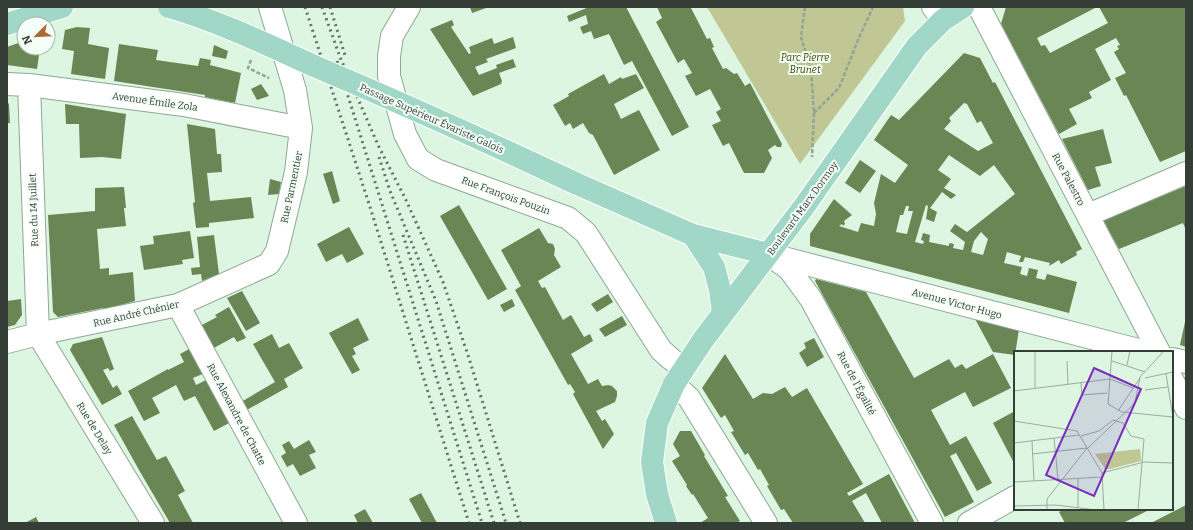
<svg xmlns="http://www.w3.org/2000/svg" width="1193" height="530" viewBox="0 0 1193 530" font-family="Bitter,serif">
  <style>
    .green { fill: #c0c794 }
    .building { fill: #698654; fill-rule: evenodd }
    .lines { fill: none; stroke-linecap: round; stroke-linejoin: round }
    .minor-casing { stroke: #8fa794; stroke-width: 24 }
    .major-casing { stroke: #fff; stroke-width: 24 }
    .path { stroke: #91a495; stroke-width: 2.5; stroke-dasharray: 4 2; stroke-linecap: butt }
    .minor { stroke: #fff; stroke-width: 22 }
    .major { stroke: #a1d7c6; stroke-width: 22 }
    .rail { stroke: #617065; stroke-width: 3; stroke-dasharray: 2 4; stroke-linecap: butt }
    .major-bridge-casing { stroke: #fff; stroke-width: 24; stroke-linecap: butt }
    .major-bridge { stroke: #a1d7c6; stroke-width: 22 }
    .labels { text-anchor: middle; stroke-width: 4; stroke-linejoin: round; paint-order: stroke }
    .park-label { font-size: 10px; font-style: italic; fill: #434800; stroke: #f4fff7 }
    .street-label { font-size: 10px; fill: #343e37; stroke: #f4fff7 }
    .inset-road { fill: none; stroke: #99ac9e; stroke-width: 1 }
    .view { fill: #7b2cbf; fill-opacity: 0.15; stroke: #7b2cbf; stroke-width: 2 }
    .inset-edge { fill: none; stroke: #343e37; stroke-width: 2 }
  </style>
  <rect width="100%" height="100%" fill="#dcf6e2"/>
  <!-- green -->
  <path class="green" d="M707,7H903L905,21L800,164Z"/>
  <!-- building -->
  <path class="building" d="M470,7H489L472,13Z
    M589,7H626L689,127L672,136L632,61L624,65L609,34L594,39L591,31L583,34L580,27L588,24L586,15L569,22L567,16Z
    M657,7H694L691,8L707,39L710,38L714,47L712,48L723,69L726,68L734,74L737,73L745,86L750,83L782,144L781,147H777L775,145L768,150L772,158L764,173H744L729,143L723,146L712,125L721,121L716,112L721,109L710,89L696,96L685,76L692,73L684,59L678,63L656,22L662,18Z
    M1006,7H1097L1037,38L1041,46L1045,45L1050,53L1108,23L1099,7H1186V151L1160,162L1126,95L1124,96L1115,78L1126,73L1114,52L1119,49L1117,46L1120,45L1116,38L1095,49L1111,80L1089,92L1092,98L1069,109L1077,124L1059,134L1001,24Z
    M452,20L454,25L451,27L469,54L471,53L469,47L492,38L494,44L513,37L516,48L486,59L488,62L475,67L479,75L497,68L496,65L513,59L516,67L499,73L502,81L501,84L473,96L430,29Z
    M77,27L90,28L88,44L109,48L105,79L71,74L74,51L62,49L65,30Z
    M24,41V48H40L37,69L7,65V47Z
    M119,44L158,50L156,60L198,66L200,58L211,60L210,65L241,73L235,103L205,97V95L114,81Z
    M214,45L228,51L226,59L212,56Z
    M964,53L980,58L993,83L995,82L1082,249L1076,252L1077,255L1061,264L1059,260L1049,266L1050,263L1025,257L1023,262H1019L1021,256L1007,252L1004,263L1022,267L1020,274L1027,276L1029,268L1038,270L1036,278L1045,280L1047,274L1077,282L1069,313L810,246V234L834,199L852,215L844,221L845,224L843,226L842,224L839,226L858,232L861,223L874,226L876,214L874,203L881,174L895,183L908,165L874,140L891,115L899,120ZM964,103L967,104L977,123L981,121L993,143L978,151L944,129L951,121L949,118ZM949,155L980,176L994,165L1015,194L967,232L955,224L950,231L965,242L963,250L953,248L954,244L949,243V246L929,242L930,235L923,233L921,240L924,241L923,244L915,242L926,205L928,206L926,219L934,222L937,212L930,208L942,192L951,199L956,195L944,188L951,179L938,170ZM906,206H909L908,211H913L907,234L896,232L900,215H903ZM981,232L988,239L983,255L971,252L974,241Z
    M604,74L609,84L621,77L622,79L636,74L644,88L614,104L621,119L639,110L660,150L614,175L593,135L589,133L583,123L573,129L570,123L565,126L553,105L569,96L568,94Z
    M261,84L269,96L257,100L251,89Z
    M7,102L9,104L10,123H7Z
    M65,104L126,114L121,159L102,157L80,158L79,124H66Z
    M187,124L215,129L217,154H221L222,172L207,173L210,201L251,197L254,218L209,223V227L196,228L193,203L195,202Z
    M1103,129L1112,163L1095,167L1101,186L1088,190L1062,139Z
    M860,160L876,171L860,193L845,183Z
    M332,171L340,201L333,204L323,174Z
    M270,179L281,182L279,194L268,195Z
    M1186,186V230L1183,223L1119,249L1103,220Z
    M124,187L126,208H124L126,226L97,229L100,269L109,268V275L133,272L135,301L103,310V308L58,317L53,312L48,215L95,211V188Z
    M459,205L507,289L488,300L440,216Z
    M349,227L364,254L347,263L342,254L326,262L317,244Z
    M539,228L548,243L553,244L555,249L554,255L561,267L538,281L542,288L545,287L563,320L571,315L584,337L590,334L593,341L571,354L588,384L598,379L602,386L608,385L612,386L617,391V396L615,402L596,411L602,421L605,419L614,434L603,449L573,394L575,392L570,384L568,385L515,290L521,286L501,250Z
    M190,231L194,258L182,260L183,264L144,270L140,246L154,244L153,236Z
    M214,235L219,274L202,281L201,274L192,275L191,268L200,267L197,237Z
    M816,279L866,292L914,378L949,359L955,368L962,364L966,369L993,354L1011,388L973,407L965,392L931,410L950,445L966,436L992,483L977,491L956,453L950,456L974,502L945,517L815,281Z
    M242,291L260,323L246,331L227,298Z
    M608,294L613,302L597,312L591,304Z
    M21,299L22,315L15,325L7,327V301Z
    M512,299L515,306L504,312L500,305Z
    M229,307L246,338L237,342L234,337L212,349L200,326L217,317L215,315Z
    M622,316L627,325L605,337L599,329Z
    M358,318L369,340L353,348L356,354L352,356L360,370L352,374L329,333Z
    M975,319L1019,329L1015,355L993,352Z
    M1185,322H1186V347L1180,345Z
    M272,334L279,348L289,343L303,368L284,379L288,387L245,411L241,402L275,382L253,344Z
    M102,337L114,369L110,371L108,368L103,370L113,388L117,385L122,394L102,405L70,350L73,344Z
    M814,338L824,357L807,367L799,353L806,348L804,343Z
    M191,348L205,373L193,378L196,385L208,379L231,422L214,431L195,396L184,401L176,385L152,398L160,413L144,421L128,391L168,369V370L184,362L180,354Z
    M725,354L753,399L763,393L772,394L785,387L792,397L807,388L863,484L847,493L849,496L889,474L915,523H882L866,493L852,501L865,523H793L784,509L781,510L767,486L769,485L760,469L758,470L748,453L745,455L731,432L734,431L725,415L721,418L702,388Z
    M1015,411V465L993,423Z
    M132,416L157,460L166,456L185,491L178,495L193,523H170L139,470L114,425Z
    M680,431H691L705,455L704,456L728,496L725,497L740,521L736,523H700L708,518L693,494L692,495L686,486L687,485L672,461L680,456L673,444Z
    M309,440L316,452L309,455L316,468L300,476L293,464L287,467L281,456L286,453L282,445L289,441L294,449Z
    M421,493L437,523H422L409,499Z
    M1186,505V523H1151Z
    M365,509L373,523H358L354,515Z
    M1064,509H1151L1123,523H1065L1059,512Z
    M36,517L39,523H25Z"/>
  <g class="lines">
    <defs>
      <path id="minor" d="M409,7L392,36L389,56V76L405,134L418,159L436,170L568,218L586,233L661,350L671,359L683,368
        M933,7L943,20
        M979,7L1159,352
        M7,84L29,85L184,105L301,128
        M29,85L38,334L153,523
        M1088,215L1186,173
        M768,254L1146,352
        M772,257L789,269L811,299L932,523
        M178,305L296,523
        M7,342L38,334L178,305L269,264L277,251L296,172L301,128L295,90L270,7
        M1172,359L1186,362
        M1172,379L1186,408
        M674,384L689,398L766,523
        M969,523L1015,497"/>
      <path id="major" d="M7,24L62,7
        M575,183L693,235L768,254
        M693,235L714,267L720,290L723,313
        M666,523L657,494L652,462L657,423L674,384L703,340L803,208L917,46L943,20L963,7"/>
    </defs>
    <!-- minor casing -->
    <use href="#minor" class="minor-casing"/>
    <!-- major casing -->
    <use href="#major" class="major-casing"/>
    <!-- path -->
    <path class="path" d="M805,7L801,37L811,70L814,113L812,157
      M251,60L248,68L269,78
      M814,113L839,88L858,40L873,7"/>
    <!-- minor -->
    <use href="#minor" class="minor"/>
    <!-- major -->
    <use href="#major" class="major"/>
    <!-- rail -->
    <path class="rail" d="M305,7L370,207L469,523
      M322,7L340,57L378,145L406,200L443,282L468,355L520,523
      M330,7L345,55
      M337,61L482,523
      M379,157L390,191L436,301L506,523
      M403,235L494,523"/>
    <defs>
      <path id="major-bridge" d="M169,7C218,21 266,44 312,65C401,103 488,142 575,183"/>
    </defs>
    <!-- major-bridge casing -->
    <use href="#major-bridge" class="major-bridge-casing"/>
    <!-- major-bridge -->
    <use href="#major-bridge" class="major-bridge"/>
  </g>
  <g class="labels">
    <!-- park labels -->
    <g class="park-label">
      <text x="805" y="61">Parc Pierre<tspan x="805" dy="12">Brunet</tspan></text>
    </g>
    <!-- street labels -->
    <g class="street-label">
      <text transform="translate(155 101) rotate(8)" y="4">Avenue Émile Zola</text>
      <text transform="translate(432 118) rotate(24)" y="4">Passage Supérieur Évariste Galois</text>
      <text transform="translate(1069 179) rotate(62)" y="4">Rue Palestro</text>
      <text transform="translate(291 187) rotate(-78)" y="4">Rue Parmentier</text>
      <text transform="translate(506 195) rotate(20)" y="4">Rue François Pouzin</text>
      <text transform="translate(802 208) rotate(-54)" y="4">Boulevard Marx Dormoy</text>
      <text transform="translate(33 210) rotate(-92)" y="4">Rue du 14 Juillet</text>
      <text transform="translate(957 303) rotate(15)" y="4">Avenue Victor Hugo</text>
      <text transform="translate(136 313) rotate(-13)" y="4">Rue André Chénier</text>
      <text transform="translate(857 383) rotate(62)" y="4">Rue de l'Égalité</text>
      <text transform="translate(237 414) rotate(62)" y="4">Rue Alexandre de Chatte</text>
      <text transform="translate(95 428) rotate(59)" y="4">Rue de Delay</text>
    </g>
  </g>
  <!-- overview -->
  <g transform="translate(1014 351)">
    <rect width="159" height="159" fill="#dcf6e2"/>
    <path d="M126,98L127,110L92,119L81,103Z" fill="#c0c794"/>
    <path class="inset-road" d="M98,0L94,53L108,61L159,66M53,10L54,33M98,10L131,21M113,14L116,0M152,23L159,66M131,27L159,21M67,31L68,44L93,42M21,37V0M131,39L154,36M0,40L96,28L119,37M104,60L126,27M0,70L63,80L88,122L90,159M67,85L85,80L99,69L109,72L117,85L130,88L124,159M40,87L44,128M18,90L20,130M0,92L65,84M74,97L121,52L126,26L150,0M18,103L73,97M88,122L130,111L159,112M0,131L88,126M0,155L42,154L82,159M64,156V127M33,159V148L73,97"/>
    <path class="view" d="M80,17L127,38L80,145L32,124Z"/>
    <rect width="159" height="159" class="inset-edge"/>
  </g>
  <!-- border -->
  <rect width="1193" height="530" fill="none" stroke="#343e37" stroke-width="16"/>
  <!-- north arrow -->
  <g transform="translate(36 36) rotate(246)"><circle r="19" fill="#f4fff7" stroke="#a7b2aa"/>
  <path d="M0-3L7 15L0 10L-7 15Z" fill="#ab6935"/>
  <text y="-6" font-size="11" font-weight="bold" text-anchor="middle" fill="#343e37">N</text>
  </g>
</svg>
